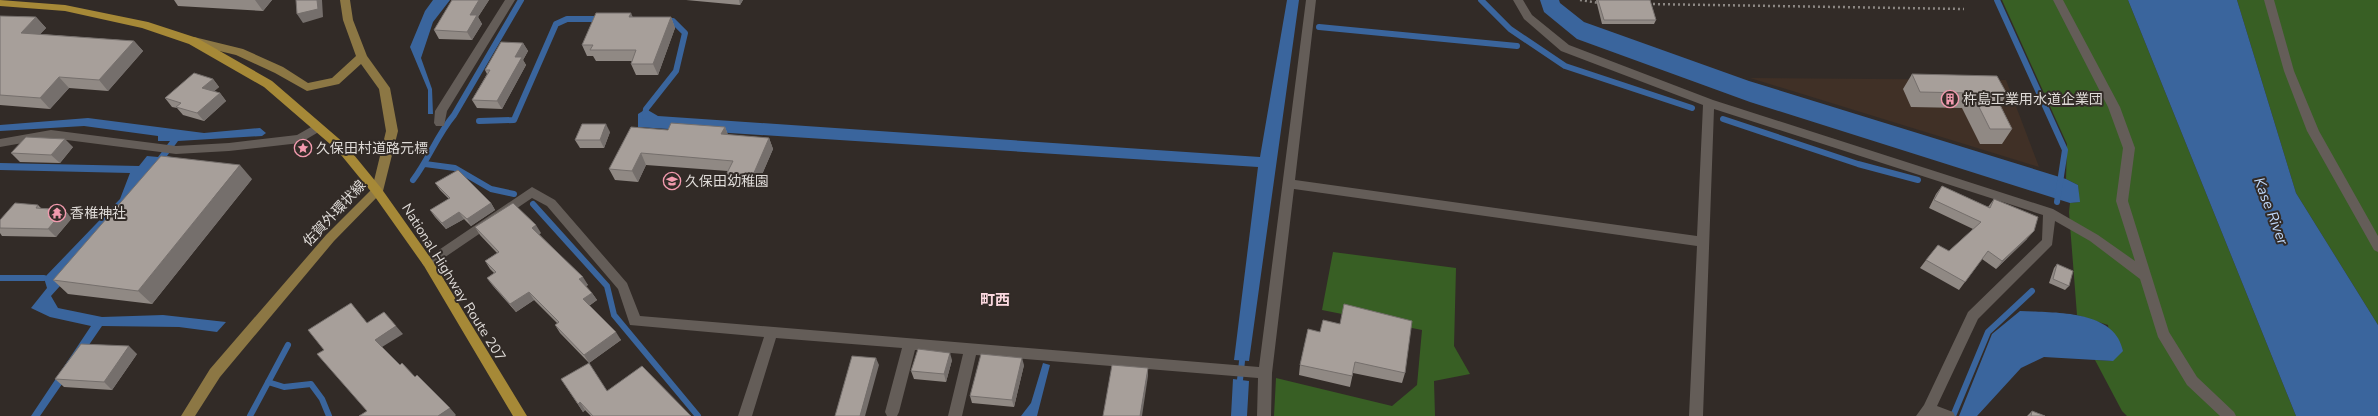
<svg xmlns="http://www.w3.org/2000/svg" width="2378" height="416" viewBox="0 0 2378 416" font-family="'Nunito Sans','Noto Sans JP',sans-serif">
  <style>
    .commercial { fill: #403026 }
    .green { fill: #385f24 }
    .water { fill: #3a659d }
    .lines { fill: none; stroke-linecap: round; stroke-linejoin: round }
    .stream { stroke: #3a659d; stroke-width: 6 }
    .path { stroke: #8c8783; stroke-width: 2.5; stroke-dasharray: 2 3; stroke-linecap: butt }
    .minor { fill: #645d58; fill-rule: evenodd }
    .major { fill: #8c7744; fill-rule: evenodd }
    .highway { fill: #a68937; fill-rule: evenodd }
    .wall { fill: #908984 }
    .shaded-wall { fill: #756f6c }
    .building { fill: #a79f9a; stroke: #756f6c }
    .labels { text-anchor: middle; stroke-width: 4; stroke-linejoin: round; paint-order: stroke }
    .poi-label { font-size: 14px; fill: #dfdbd8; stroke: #322b27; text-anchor: start }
    .street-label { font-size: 14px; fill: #dfdbd8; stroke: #322b27 }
    .water-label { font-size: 15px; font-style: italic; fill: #bfd7f8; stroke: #322b27 }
    .neighbourhood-label { font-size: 15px; font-weight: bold; fill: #fbd8df; stroke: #322b27 }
  </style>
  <rect width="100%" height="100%" fill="#322b27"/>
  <!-- commercial -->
  <path class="commercial" d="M1750,78L2006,80L2039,167Z"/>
  <!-- green -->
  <path class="green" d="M2002,0H2128L2296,416H2127L2122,411L2095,360L2113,361L2108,325L2077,315L2069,212L2070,203L2079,202L2078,185L2066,179L2067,144Z
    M2237,0H2378V325L2296,193Z
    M1333,252L1456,268L1454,346L1470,374L1434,381L1435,416H1274L1276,378L1392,406L1417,385L1422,330L1322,310Z"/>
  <!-- water -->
  <path class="water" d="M433,0H450L433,22L421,58L432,89L433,114H428V90L410,47L425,11Z
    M1287,0H1299L1249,361L1234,360L1258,167L638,127V114L646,109L658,116L1260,157Z
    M1540,0H1559L1560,3L1584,22L1749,81L2066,179L2078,185L2080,202L2070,203L1750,102L1577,39L1544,12Z
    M2128,0H2237L2296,193L2378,325V416H2296Z
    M88,118L204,133L260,128L266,133L262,136L178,141L167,156L175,158L51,296L58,308L102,317L163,315L226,322L217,332L179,327L102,326L40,416H31L91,326L50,317L31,308L47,288L44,278L120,199L130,173L0,170V163L139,166L147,156L158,157L170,141H158V136L84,126L0,131V125Z
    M2020,311C2053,313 2115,309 2123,351L2113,361L2044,357L2021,368L1977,416H1959L1992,334Z
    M1043,363L1050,365L1037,416H1021L1031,403Z
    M1233,379L1249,381L1247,416H1231Z"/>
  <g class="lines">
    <!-- stream -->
    <path class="stream" d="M1481,0L1510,29L1565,66L1692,108
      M1997,0L2065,150L2057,202
      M1319,27L1517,46
      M645,116L646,109L676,71L685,33L673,21H666
      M1723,119L1858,164L1918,180
      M479,121L514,120L556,24L567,19H601
      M425,164L455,168L491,189L514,194
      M413,180C429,159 437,135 454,115L521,0
      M533,204L607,286L614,315L698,416
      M0,278H44
      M1240,380L1242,361
      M268,382L284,387L311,384L322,399L329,416
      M250,416L288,345
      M1953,416L1988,332L2032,291"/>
    <!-- path -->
    <path class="path" d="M1580,0L1599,3
      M1648,4L1964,9"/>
    <!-- minor -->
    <path class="minor" d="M505,0H515L447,111L444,126H436L434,123L435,111Z
      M1306,0H1316L1295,180L1697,236L1703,105L1561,51L1524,19L1513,0H1523L1532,15L1569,45L1713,100L2053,209L2098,235L2135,261L2116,201L2123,148L2108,107L2053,0H2063L2120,107L2135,148L2128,201L2169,332L2197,377L2234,412L2236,416H2220L2187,385L2158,337L2140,279L2090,241L2055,221L2052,245L1978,319L1937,406L1953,412L1955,416H1916L1924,405L1968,312L2042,240L2043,215L1714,109L1703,416H1689L1697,246L1294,189L1272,373L1271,416H1257L1258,378L976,355L962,416H948L963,354L915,350L899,412L897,416H887L885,412L902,348L776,338L752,416H738L764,337L630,325L618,289L547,206L532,198L432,266H424L422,263L424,260L532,187L555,200L627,283L640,316L1259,367Z
      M2264,0H2274L2294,71L2319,131L2378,236V252L2374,250L2307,131L2284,71Z
      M318,123L324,127L322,130L300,143L229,151L176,154L51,138L0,147V139L51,130L176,146L229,143L297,135Z"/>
    <!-- major -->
    <path class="major" d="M340,0H350L353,20L367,56L390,88L398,131L383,191L334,241L220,377L195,416H181L210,369L326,235L372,189L386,131L379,89L361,64L339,84L307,91L275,73L236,55L190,44L189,41L194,37L243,49L283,67L308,83L332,78L356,56L343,20Z"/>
    <!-- highway -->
    <path class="highway" d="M0,0L65,5L148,22L197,38L272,81L345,144L381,188L432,260L527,416H513L424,266L373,194L337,150L264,87L189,44L142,28L65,11L0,6Z"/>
  </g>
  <!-- wall -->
  <path class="wall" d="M174,0H272L263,11L178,6Z
    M452,0H489L478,17L482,24L472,40L439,39L434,30Z
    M686,0H743L740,5Z
    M1596,0H1650L1656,20L1654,24H1602Z
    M0,16L36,17L46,28L40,34L134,41L143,51L108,91L69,88L50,109L0,105Z
    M633,17H671L675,28L658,75H636L631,64L632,61H596L593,56H587L582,45Z
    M523,43L528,51L523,60L526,65L502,109L477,108L472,100L487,74L485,70Z
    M1912,74L2007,94L2000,105L2012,129L2002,144H1980L1962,108L1911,107L1903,89Z
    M213,79L219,87L214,91L220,93L226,101L204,121L183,115L177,108L172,107L165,98Z
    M725,127L728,135L769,138L773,149L757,186L732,184L727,173L728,171L646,165L638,182L615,180L609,169L668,130Z
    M610,132L604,148H580L575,140Z
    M73,147L60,163L20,162L11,153Z
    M252,179L152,304L68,294L53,280Z
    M435,183L491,203L495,210L471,226L464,219L446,229L435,217L430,210L449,199L440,190Z
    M1942,186L1988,207L1994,199L2027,239L1996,269L1982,259L1959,290L1920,268L1926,260L1949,251L1973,229L1929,208L1936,194Z
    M38,205L41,208L64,210L72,218L56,237L2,236L0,233V220Z
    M475,227L541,233L539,234L588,285L586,286L592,293L597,300L589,306L621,340L589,363L560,333L555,325L558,324L534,300L516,312L493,286L487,278L494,273L490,269L485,261L497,253L480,235Z
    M2057,264L2069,286L2065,290L2049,283L2054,268Z
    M1308,329L1405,373L1402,383L1353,373L1350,387L1299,375L1300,365Z
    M137,354L112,390L64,387L55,379Z
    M952,360L946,382L914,379L911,371Z
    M1024,365L1014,407L972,403L970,396Z
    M561,379L607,391L691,416H591L585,410L583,412Z
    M2032,411L2045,416H2027Z"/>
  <!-- shaded-wall -->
  <path class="shaded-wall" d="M255,0H272L263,11Z
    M317,0H322L323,17L303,23L297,14Z
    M479,0H489L478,17L482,24L472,40L467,32L470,15Z
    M739,0H743L740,5Z
    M631,13L636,24L629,17Z
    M36,17L46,28L31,44L21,33Z
    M671,17L675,28L658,75L653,64Z
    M134,41L143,51L108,91L99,80Z
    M523,43L528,51L523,60L526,65L502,109L497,101L515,57Z
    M59,77L69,88L50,109L40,98Z
    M213,79L219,87L209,96L202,88Z
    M220,93L226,101L204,121L197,113Z
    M606,124L610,132L604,148L600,140Z
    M725,127L729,138L721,134Z
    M769,138L773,149L757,186L753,175Z
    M65,139L73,147L60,163L51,155Z
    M641,153L646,165L638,182L632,171Z
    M240,165L252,179L152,304L138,291Z
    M491,203L495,210L471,226L467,219Z
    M64,210L72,218L56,237L48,229Z
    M459,212L464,219L446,229L442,223Z
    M536,225L541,233L537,236L532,228Z
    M2034,231L2027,239L1996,269L2002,261Z
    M583,277L588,285L584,287L579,279Z
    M529,292L534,300L516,312L510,304Z
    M592,293L597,300L587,307L583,299Z
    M396,326L403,334L382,347L375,340Z
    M616,332L621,340L589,363L584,355Z
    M129,346L137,354L112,390L104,382Z
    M950,353L952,360L946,382L944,374Z
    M876,358L879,365L865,416H860Z
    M1022,358L1024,365L1014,407L1012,400Z
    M1148,368V376L1142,416H1140Z
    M580,402L585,410L583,412L578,404Z
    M450,408L456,415L455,416H438Z"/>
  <!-- building -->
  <path class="building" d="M296,0H317L318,9L297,14Z
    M452,0H479L470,15H477L467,32L434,30Z
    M1598,0H1650L1656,20H1604Z
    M596,13H631L629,17H671L653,64H631L636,50H590L593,45H582Z
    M0,16L36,17L21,33L134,41L99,80L59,77L40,98L0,95Z
    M501,42L523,43L515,57H522L497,101L472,100L490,70H485Z
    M194,73L213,79L202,88L220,93L197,113L176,107L181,103L165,98Z
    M1912,74L1997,76L2007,94L1994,93L2012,129H1990L1972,93L1920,92Z
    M671,123L725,127L721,134L769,138L753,175L727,173L733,161L641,153L632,171L609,169L631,127L668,130Z
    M582,124H606L600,140H575Z
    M26,137L65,139L51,155L11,153Z
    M161,156L240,165L138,291L53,280Z
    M458,170L491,203L467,219L459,212L442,223L430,210L450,198L435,183Z
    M1942,186L1990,208L1994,199L2038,217L2034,231L2002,261L1988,251L1965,282L1926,260L1938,245L1949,251L1981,222L1934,200Z
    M15,203L38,205L36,208L64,210L48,229L0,228V220Z
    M513,203L536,225L532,228L583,277L579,279L592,293L583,299L616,332L584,355L555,325L559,322L529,292L510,304L487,278L496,272L485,261L499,252L475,227Z
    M2057,264L2073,271L2069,286L2053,279Z
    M351,303L367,323L384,312L396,326L375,340L400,365L402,363L415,377L417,375L450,408L438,416H359L367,411L317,354L324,350L308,330Z
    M1344,304L1412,321L1405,373L1355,362L1352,376L1300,365L1308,329L1320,332L1323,320L1340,324Z
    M81,344L129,346L104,382L55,379Z
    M918,349L950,353L944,374L911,371Z
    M981,354L1022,358L1012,400L970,396Z
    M852,356L876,358L860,416H835Z
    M589,363L607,391L642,366L691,416H593L580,402L578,404L561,379Z
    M1112,365L1148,368L1140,416H1103Z
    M2032,411L2045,416H2031Z"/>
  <!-- icons -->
  <defs>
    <symbol id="building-ring" viewBox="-11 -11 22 22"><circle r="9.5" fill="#322b27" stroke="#f29aae" stroke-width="1.5"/><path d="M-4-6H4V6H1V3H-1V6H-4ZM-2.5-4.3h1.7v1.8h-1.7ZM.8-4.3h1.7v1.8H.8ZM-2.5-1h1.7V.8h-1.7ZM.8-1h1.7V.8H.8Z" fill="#f29aae"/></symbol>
    <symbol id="sight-ring" viewBox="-11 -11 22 22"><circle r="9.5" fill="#322b27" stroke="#f29aae" stroke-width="1.5"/><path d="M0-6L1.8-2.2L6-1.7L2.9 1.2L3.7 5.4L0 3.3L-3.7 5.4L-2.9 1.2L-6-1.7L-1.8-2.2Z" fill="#f29aae"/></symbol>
    <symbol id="school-ring" viewBox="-11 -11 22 22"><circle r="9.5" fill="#322b27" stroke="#f29aae" stroke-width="1.5"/><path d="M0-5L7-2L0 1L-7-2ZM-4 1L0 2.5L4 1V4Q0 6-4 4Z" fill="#f29aae"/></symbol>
    <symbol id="temple-ring" viewBox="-11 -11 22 22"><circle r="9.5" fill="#322b27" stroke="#f29aae" stroke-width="1.5"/><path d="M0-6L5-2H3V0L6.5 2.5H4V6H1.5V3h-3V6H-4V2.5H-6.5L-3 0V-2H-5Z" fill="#f29aae"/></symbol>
  </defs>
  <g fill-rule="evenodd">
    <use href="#building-ring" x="1940" y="89" width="20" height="20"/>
    <use href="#sight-ring" x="293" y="138" width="20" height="20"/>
    <use href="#school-ring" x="662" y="171" width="20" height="20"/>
    <use href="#temple-ring" x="47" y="203" width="20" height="20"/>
  </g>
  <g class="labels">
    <!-- poi labels -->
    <g class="poi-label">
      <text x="1963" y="104">杵島工業用水道企業団</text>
      <text x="316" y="153">久保田村道路元標</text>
      <text x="685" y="186">久保田幼稚園</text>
      <text x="70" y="218">香椎神社</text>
    </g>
    <!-- street labels -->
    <g class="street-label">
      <text transform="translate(334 213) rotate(-47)" y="5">佐賀外環状線</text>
      <text transform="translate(454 282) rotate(58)" y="5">National Highway Route 207</text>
    </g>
    <!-- water labels -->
    <g class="water-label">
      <text transform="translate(2271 211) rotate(69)" y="5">Kase River</text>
    </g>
    <!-- neighbourhood labels -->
    <g class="neighbourhood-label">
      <text x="995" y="305">町西</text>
    </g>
  </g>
</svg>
